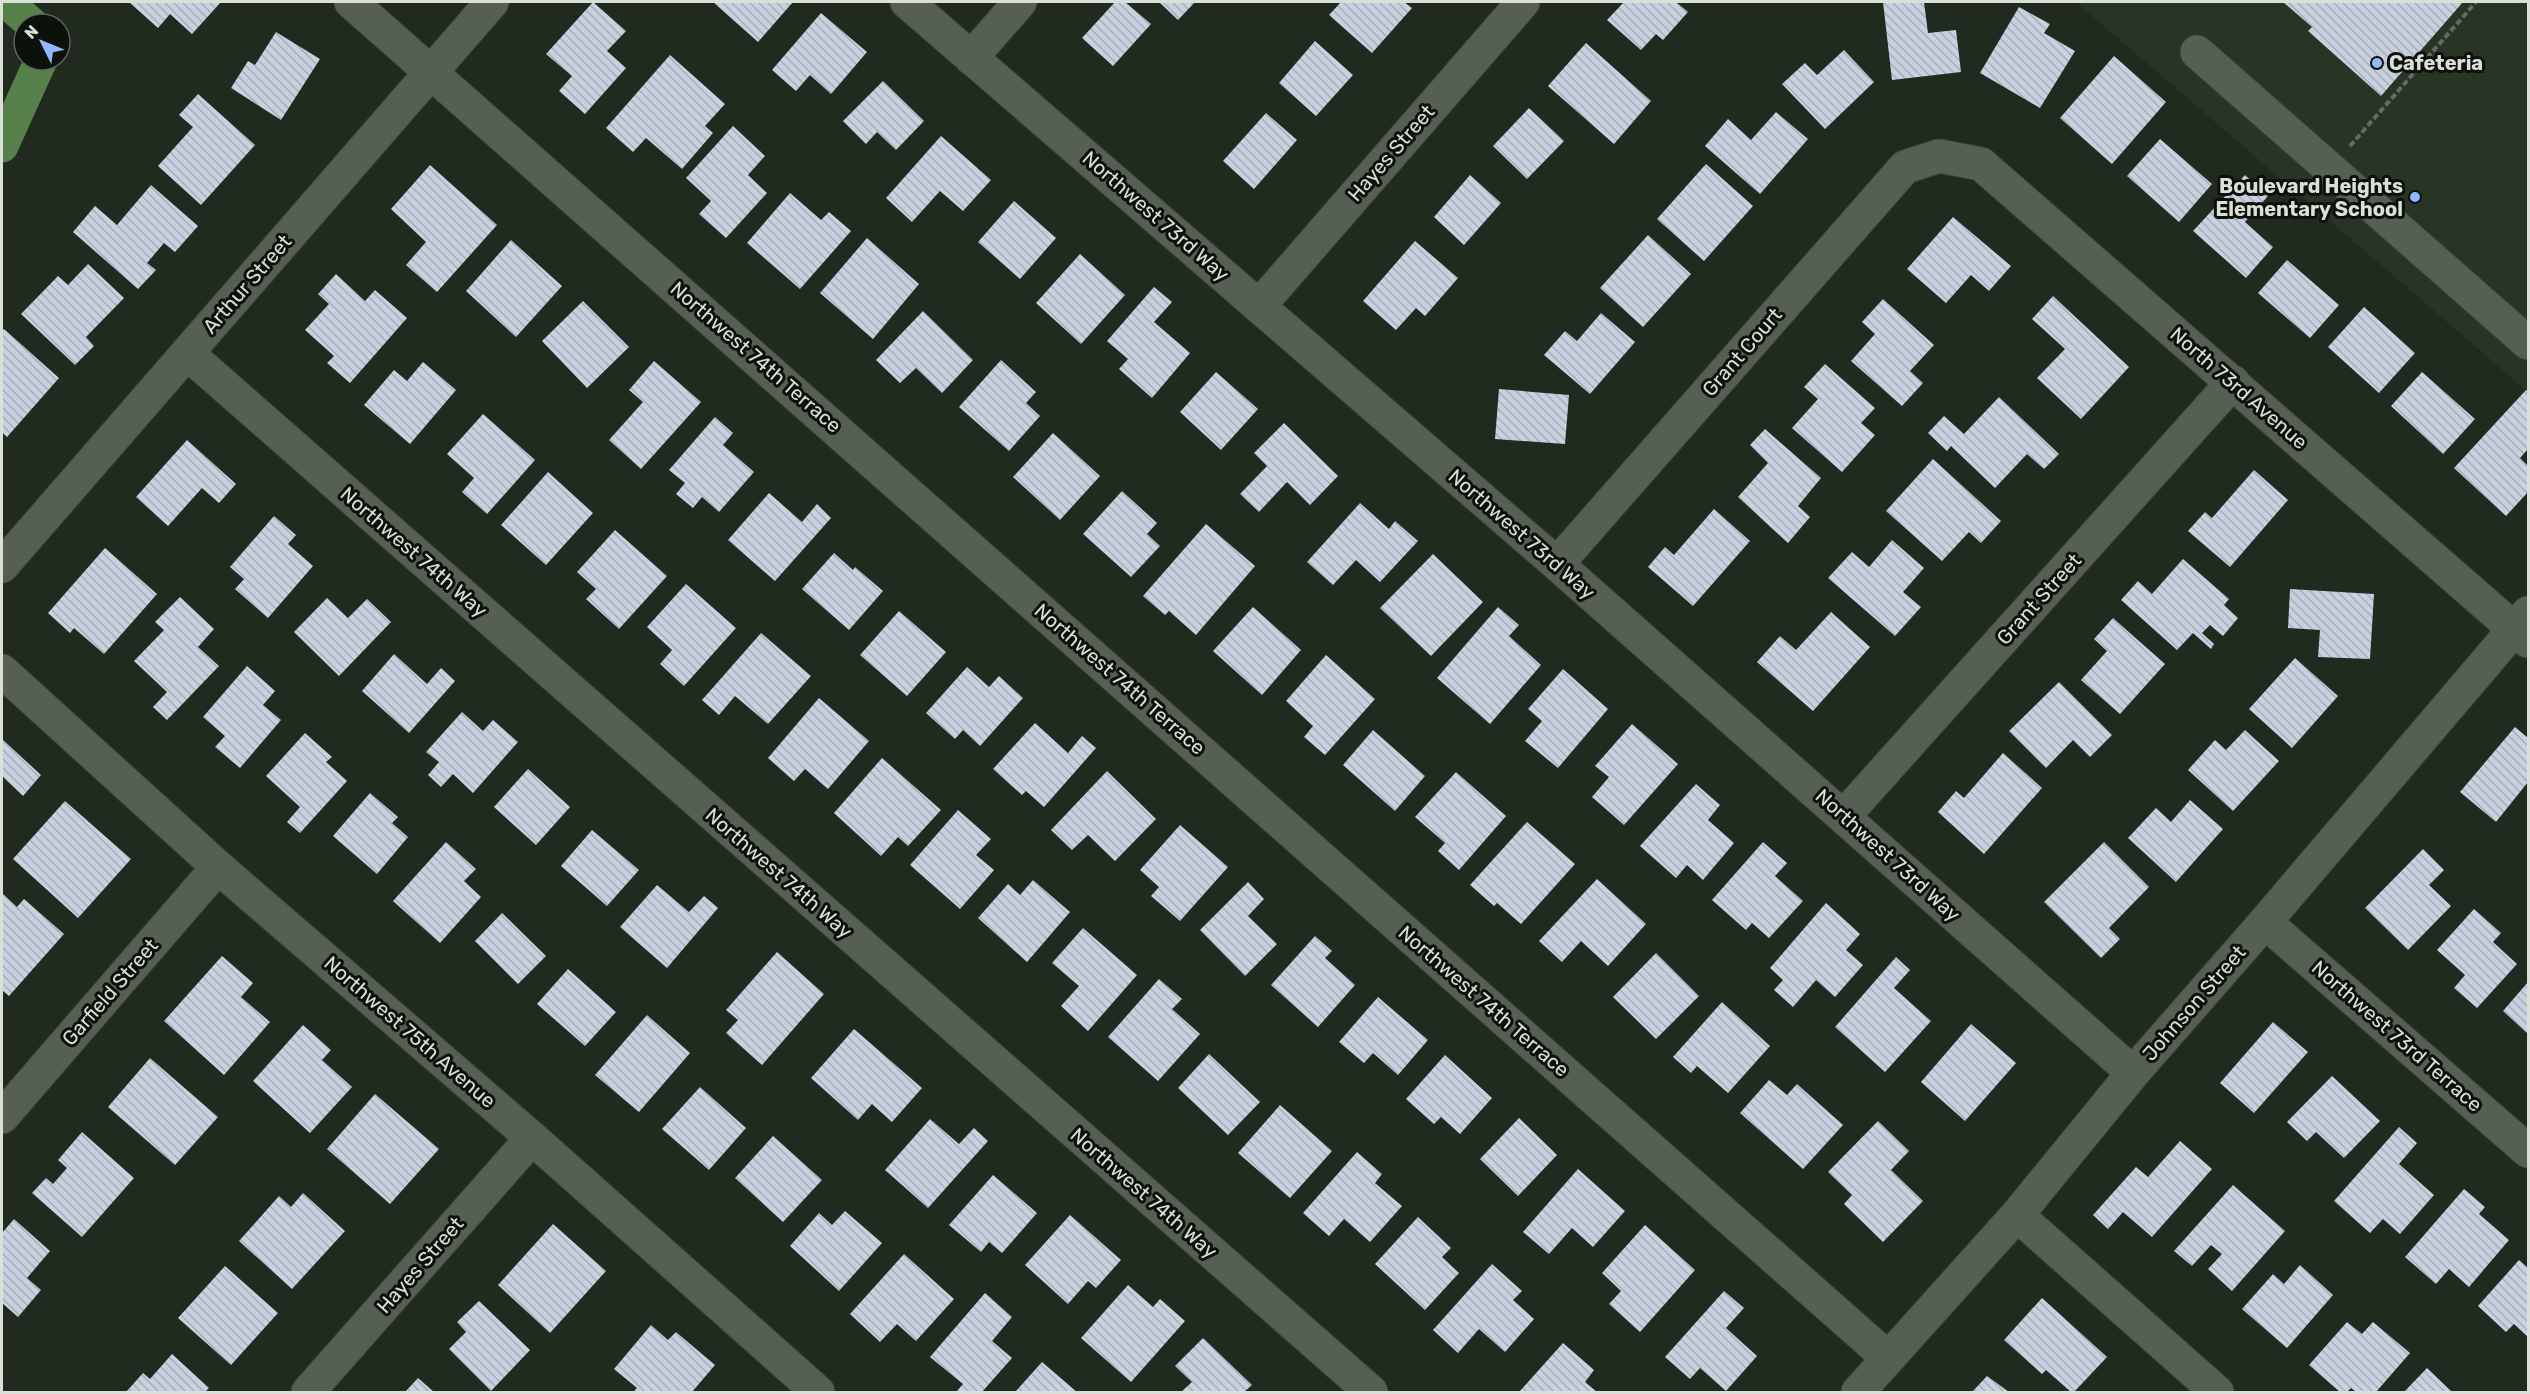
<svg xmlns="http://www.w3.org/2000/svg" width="2530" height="1394" viewBox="0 0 2530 1394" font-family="Rubik,sans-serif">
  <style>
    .built { fill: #283424 }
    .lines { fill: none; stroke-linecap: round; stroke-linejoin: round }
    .canal { stroke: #57814b; stroke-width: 33 }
    .building { fill: url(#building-back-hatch) }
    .minor-casing { stroke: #3d443b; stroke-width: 35 }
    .path { stroke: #646c62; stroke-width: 4; stroke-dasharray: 6 3; stroke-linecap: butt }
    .minor { stroke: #555f52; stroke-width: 33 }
    .poi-dot { fill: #91b8fd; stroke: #0d110c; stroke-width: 2 }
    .labels { text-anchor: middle; stroke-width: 6; stroke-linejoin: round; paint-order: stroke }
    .poi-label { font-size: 20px; font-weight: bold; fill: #dae0d8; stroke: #0d110c; text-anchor: start }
    .street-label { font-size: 20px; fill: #dae0d8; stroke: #0d110c }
  </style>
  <defs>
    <pattern id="building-back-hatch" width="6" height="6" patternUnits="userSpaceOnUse" patternTransform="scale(1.5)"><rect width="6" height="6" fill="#c8d1e0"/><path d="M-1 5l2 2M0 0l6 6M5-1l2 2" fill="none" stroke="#a6aeb8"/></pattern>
  </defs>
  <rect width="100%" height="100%" fill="#212a1f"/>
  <!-- built -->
  <path class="built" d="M2076,2H2528V392Z"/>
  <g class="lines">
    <!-- canal -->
    <path class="canal" d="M6,2L32,24
      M2,146L41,60"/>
  </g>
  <!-- building -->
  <path class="building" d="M129,2H221L192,34L170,14L158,28Z
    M593,2L626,31L607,51L626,68L585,114L559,91L572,76L546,54Z
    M713,2H793L758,42Z
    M1115,2H1125L1151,24L1113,66L1082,38Z
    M1159,2H1195L1178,20Z
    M1341,2H1404L1412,8L1372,53L1329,15Z
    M1624,2H1676L1688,12L1663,40L1656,34L1641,50L1607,20Z
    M1883,2H1924L1928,33L1956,30L1961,72L1892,80Z
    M2283,2H2463L2381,96L2308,31L2312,27Z
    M2019,7L2050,24L2044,33L2075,51L2040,108L1980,73Z
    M821,13L867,52L831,94L810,75L796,91L772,70Z
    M276,32L320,59L281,120L231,88L248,61L255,65Z
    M1315,41L1353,75L1316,116L1279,83Z
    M1586,43L1651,101L1614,144L1548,86Z
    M1844,50L1874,82L1825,129L1782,84L1805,63L1817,75Z
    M670,55L725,104L705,126L713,133L682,169L646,138L633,152L606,128Z
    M2114,56L2166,102L2112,164L2060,118Z
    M883,81L924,121L896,150L877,132L866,144L843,121Z
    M198,94L255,145L201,205L158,166L193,127L179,115Z
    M1529,108L1564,141L1527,179L1493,146Z
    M1776,112L1808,139L1760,194L1705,146L1728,119L1751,140Z
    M1266,113L1297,140L1254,189L1223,161Z
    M733,126L765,156L748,175L767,193L726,238L699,214L711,201L686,178Z
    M941,136L991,180L963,211L940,191L912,222L886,198Z
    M2160,139L2212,184L2179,222L2127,176Z
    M1706,164L1753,206L1704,261L1657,219Z
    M430,165L497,225L437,292L406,265L426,242L391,209Z
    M1470,175L1501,203L1464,245L1434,217Z
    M2245,175L2268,196L2245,222L2273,247L2246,278L2193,231Z
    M151,185L198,226L175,252L164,243L147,263L156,270L138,289L73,232L95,206L117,225Z
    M790,193L821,220L829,212L851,231L800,289L747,243Z
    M1014,201L1056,238L1020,279L978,242Z
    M1953,217L2011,266L1989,291L1971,275L1946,303L1907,269Z
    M1648,235L1691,274L1643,327L1600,288Z
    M867,238L919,284L873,339L820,293Z
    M511,240L562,286L516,337L466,291Z
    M1415,241L1458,278L1425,316L1416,308L1396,330L1363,301Z
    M1080,254L1125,295L1081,344L1036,303Z
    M2287,260L2339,305L2310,338L2258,293Z
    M88,264L124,298L86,337L94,346L75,365L21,314L58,276L68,285Z
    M336,274L365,301L375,290L407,318L350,383L327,363L334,356L305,330L329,304L318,294Z
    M1154,287L1172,302L1154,322L1190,353L1152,398L1119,369L1128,359L1107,341Z
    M2053,296L2129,367L2081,419L2037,378L2065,349L2032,319Z
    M1883,299L1934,345L1910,371L1923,383L1902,406L1851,361L1875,334L1862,322Z
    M583,301L629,347L587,388L542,341Z
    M2364,307L2415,353L2379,393L2328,347Z
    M923,311L973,360L942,393L916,368L900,383L876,360Z
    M1601,313L1635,342L1590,394L1544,355L1565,331L1577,341Z
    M4,329L59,378L7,437L2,432V331Z
    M1001,360L1036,392L1026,403L1040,416L1009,451L959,407Z
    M654,361L701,402L641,469L609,440L643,402L629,390Z
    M423,362L456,390L410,444L364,405L394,370L407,381Z
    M1825,364L1875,408L1861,423L1875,435L1842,472L1792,428L1818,399L1804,387Z
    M1216,372L1258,409L1221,450L1180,412Z
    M2422,372L2475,419L2443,454L2391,406Z
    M1499,389L1569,395L1565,444L1495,439Z
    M2526,390L2528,392V449L2520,458L2528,466V492L2506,516L2454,468Z
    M1999,397L2059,454L2044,469L2027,454L1995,488L1951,446L1947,451L1928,433L1944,416L1964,434Z
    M483,414L535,460L487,514L462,492L474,478L447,454Z
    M715,417L733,433L723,445L754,472L719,512L702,497L693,508L676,494L685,483L669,470Z
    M1284,423L1338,476L1310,505L1287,482L1259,512L1240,494L1267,466L1254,453Z
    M1765,429L1821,478L1798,506L1810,517L1788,543L1738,497L1768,463L1750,445Z
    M1053,433L1100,476L1060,520L1013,477Z
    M187,440L236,484L219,503L202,488L168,526L136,497Z
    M1933,459L2001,521L1981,543L1969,532L1942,561L1886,511Z
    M2254,470L2288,500L2230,567L2188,531L2205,512L2212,518Z
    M548,472L593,513L546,565L501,525Z
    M1122,491L1157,523L1147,534L1160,546L1131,577L1083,534Z
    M769,493L802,522L817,504L831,518L775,581L728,540Z
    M1360,503L1389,529L1395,521L1418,541L1380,582L1356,560L1333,585L1307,562Z
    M1714,509L1750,541L1693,606L1648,567L1665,547L1674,555Z
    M274,516L296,535L288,544L313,566L268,618L235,589L244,579L230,567Z
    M1206,524L1255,566L1196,635L1169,611L1165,615L1143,596Z
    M615,530L667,576L619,629L586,599L596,589L577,572Z
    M1892,540L1924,568L1903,592L1921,607L1895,636L1828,578L1852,552L1869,567Z
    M105,548L157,594L104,654L74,628L70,633L48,613Z
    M834,553L853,570L855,567L883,591L849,630L802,589Z
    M1433,554L1483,602L1431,656L1380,608Z
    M2183,559L2229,599L2224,605L2238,618L2223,636L2210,625L2202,633L2214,644L2211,649L2193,633L2177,650L2121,600L2138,581L2152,594Z
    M686,584L736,628L684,686L660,664L672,650L647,627Z
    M2290,589L2374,594L2370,659L2318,657L2320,630L2288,628Z
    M180,597L214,629L198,647L219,666L167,720L153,707L167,692L134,661L164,630L155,622Z
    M327,598L348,618L367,599L391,622L339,676L294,632Z
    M1253,607L1301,650L1262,695L1213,651Z
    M1498,607L1519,625L1509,636L1541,665L1490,724L1437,678Z
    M899,611L946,652L907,696L860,655Z
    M1831,612L1870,647L1813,711L1757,662L1780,636L1796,650Z
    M2113,618L2165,664L2120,714L2081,680L2107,651L2094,639Z
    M761,633L811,676L768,724L735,696L719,715L702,700Z
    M394,654L427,684L441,668L455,681L409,733L362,691Z
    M1326,655L1375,699L1325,755L1304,737L1313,726L1286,701Z
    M2295,658L2338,696L2292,748L2249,709Z
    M247,666L275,691L263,705L281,720L240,768L215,747L225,736L203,717Z
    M967,667L989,687L999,676L1023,698L980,746L963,730L955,739L926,713Z
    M1563,669L1608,709L1558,768L1525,741L1542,721L1528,709Z
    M2059,682L2112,735L2090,757L2073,740L2046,768L2009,731Z
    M819,698L869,741L828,789L805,769L794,781L768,758Z
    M462,712L483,731L493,720L518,742L473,793L453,774L441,787L428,775L439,762L426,752Z
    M1035,723L1068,753L1082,736L1096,748L1044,807L1026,791L1022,795L993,769Z
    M1632,724L1678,764L1624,825L1592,797L1609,777L1595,766Z
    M2515,727L2528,738V782L2496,822L2460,792Z
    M1373,730L1425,776L1395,811L1343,765Z
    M2245,730L2279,761L2233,811L2188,770L2215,740L2226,750Z
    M305,733L332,757L326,762L347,781L300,833L287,822L300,807L266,776Z
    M2,739L41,775L23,796L2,776Z
    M2003,753L2042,788L1984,854L1938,812L1956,791L1964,798Z
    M882,758L941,810L908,846L898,837L881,856L834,813Z
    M528,769L570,807L536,845L494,807Z
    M1107,771L1156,819L1115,861L1088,835L1072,850L1051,830Z
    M1456,772L1506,816L1459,870L1438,851L1445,843L1415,817Z
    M1696,784L1720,805L1708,820L1734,843L1703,880L1687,865L1676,878L1640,846Z
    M370,793L398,817L392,823L408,837L377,874L333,836Z
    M2190,800L2223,829L2176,882L2128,838L2156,808L2171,822Z
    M65,801L131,859L78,918L13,859Z
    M958,810L991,839L976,855L994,870L960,909L910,865Z
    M1527,822L1575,864L1521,924L1497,903L1494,906L1470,885Z
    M1180,825L1228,867L1180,921L1151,896L1159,887L1140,870Z
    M592,830L639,870L607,906L561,866Z
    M446,842L476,869L464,881L481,897L440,943L393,901Z
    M1763,842L1787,863L1775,876L1803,901L1769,938L1752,923L1746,930L1712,900Z
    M2104,842L2149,887L2109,928L2120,939L2101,958L2044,902Z
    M2423,849L2444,870L2429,885L2451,906L2408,950L2365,908Z
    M1597,879L1646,924L1608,966L1581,941L1562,962L1539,941Z
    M1033,880L1070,912L1027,962L978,918L1008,884L1020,895Z
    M1248,882L1264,899L1248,916L1277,944L1245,976L1200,930Z
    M657,885L689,912L704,896L718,908L667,968L620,927Z
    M2,893L17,907L24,899L64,934L9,996L2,990Z
    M1826,903L1860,934L1846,950L1863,965L1835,997L1816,980L1793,1007L1774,990L1783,980L1770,968Z
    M2474,909L2501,933L2493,942L2517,964L2477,1008L2454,988L2465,975L2437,950Z
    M502,913L546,956L518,984L475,941Z
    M1083,928L1137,975L1088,1031L1061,1006L1079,986L1052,963Z
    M1315,936L1332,951L1325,958L1355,985L1318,1027L1271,985Z
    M777,952L824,994L762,1065L726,1033L738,1020L726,1010Z
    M1656,953L1699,996L1656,1039L1613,997Z
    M222,956L253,983L241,997L270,1022L224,1075L164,1021Z
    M1896,957L1910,970L1894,988L1931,1021L1885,1072L1835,1027Z
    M568,969L616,1012L585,1046L537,1004Z
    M1159,979L1182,999L1172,1009L1200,1034L1158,1081L1108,1037Z
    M2528,982V1034L2503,1011Z
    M1378,997L1428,1040L1398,1075L1373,1053L1364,1063L1339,1042Z
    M1722,1002L1770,1046L1728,1093L1697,1066L1691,1073L1673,1057Z
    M647,1015L690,1053L639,1112L595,1075Z
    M2273,1022L2308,1052L2254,1113L2220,1083Z
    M1971,1024L2016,1063L1965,1121L1921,1082Z
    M303,1025L331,1050L322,1060L352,1087L310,1133L253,1081Z
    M854,1029L922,1088L892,1122L872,1104L858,1120L811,1078Z
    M1209,1054L1260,1102L1228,1135L1178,1088Z
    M1445,1055L1492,1098L1460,1134L1441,1117L1434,1124L1406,1099Z
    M150,1058L218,1117L175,1165L108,1107Z
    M2332,1076L2380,1121L2344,1158L2316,1132L2307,1141L2287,1122Z
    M1769,1080L1787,1095L1797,1084L1843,1125L1803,1169L1740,1113Z
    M700,1087L746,1128L709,1170L662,1129Z
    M375,1094L439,1149L390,1204L327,1149Z
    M1280,1105L1332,1151L1290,1198L1238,1153Z
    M1519,1118L1557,1155L1518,1196L1480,1159Z
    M930,1119L959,1144L974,1128L988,1141L928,1208L885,1170Z
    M1878,1121L1909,1151L1891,1170L1923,1201L1883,1242L1844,1204L1852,1195L1828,1172Z
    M2399,1127L2417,1143L2399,1164L2434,1195L2400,1234L2383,1219L2370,1233L2334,1201Z
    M82,1132L134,1178L82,1237L32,1193L46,1178L53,1184L67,1168L58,1160Z
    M773,1136L822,1180L783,1222L735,1178Z
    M2180,1141L2212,1169L2152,1237L2123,1212L2108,1229L2093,1215L2136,1167L2148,1177Z
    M1357,1152L1382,1174L1375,1183L1402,1206L1370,1242L1344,1219L1329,1236L1303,1213Z
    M1578,1169L1625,1211L1593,1247L1572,1228L1549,1254L1523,1232Z
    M993,1175L1037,1213L1002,1253L989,1242L981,1252L949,1225Z
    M2233,1185L2285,1231L2232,1291L2208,1269L2222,1254L2211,1245L2192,1266L2174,1251Z
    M2464,1189L2485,1207L2479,1214L2509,1240L2469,1287L2449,1269L2436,1284L2405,1257Z
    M303,1193L345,1231L292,1289L239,1241L279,1196L291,1207Z
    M845,1211L882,1243L839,1291L790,1246L819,1213L832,1225Z
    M1070,1215L1121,1260L1096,1288L1088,1281L1068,1304L1025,1265Z
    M1418,1217L1451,1248L1442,1257L1459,1273L1425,1310L1375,1264Z
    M14,1219L50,1251L27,1278L41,1290L18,1317L2,1303V1233Z
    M553,1224L606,1271L550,1333L498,1285Z
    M1645,1225L1695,1270L1640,1332L1609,1304L1621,1291L1602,1273Z
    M904,1254L954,1299L916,1341L897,1324L880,1342L850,1314Z
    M2519,1260L2528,1268V1337L2514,1324L2506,1332L2478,1306Z
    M1492,1264L1522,1291L1513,1300L1534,1319L1505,1352L1479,1329L1458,1353L1433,1330Z
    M2300,1265L2333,1295L2287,1348L2242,1309L2273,1274L2284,1284Z
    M225,1266L278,1313L231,1365L178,1318Z
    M1128,1285L1153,1307L1160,1299L1185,1321L1131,1382L1081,1338Z
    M1724,1291L1744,1308L1726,1328L1757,1356L1726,1391L1700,1368L1690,1379L1665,1357Z
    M985,1293L1012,1317L992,1341L1012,1358L982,1392H956L963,1384L930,1357Z
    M2042,1298L2107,1357L2074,1392H2071L2046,1370L2042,1374L2004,1340Z
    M479,1301L530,1350L491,1391L449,1349L466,1332L457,1322Z
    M2347,1322L2362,1334L2373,1322L2410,1353L2376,1392H2356L2351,1388L2347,1392H2340L2309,1365Z
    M651,1325L668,1340L676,1332L715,1365L692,1392H633L637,1388L614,1369Z
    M1203,1338L1252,1385L1244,1392H1181L1192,1382L1175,1366Z
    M1563,1343L1594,1370L1585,1382L1597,1392H1519Z
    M172,1354L209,1388L205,1392H126L143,1373L150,1379Z
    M1042,1362L1077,1392H1015Z
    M2427,1368L2452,1392H2404Z
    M1987,1376L2009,1392H1972Z
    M418,1378L434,1392H405Z"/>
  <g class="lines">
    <defs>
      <path id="minor" d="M351,2L1888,1358
        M907,2L1557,564L2133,1073
        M2197,52L2528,343
        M971,58L1020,2
        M1260,305L1523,2
        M187,353L1371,1392
        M1557,564L1905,167L1939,156L1981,164L2528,641
        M2,566L492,2
        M2,671L218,867L532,1138L818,1392
        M1844,816L2233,382
        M2265,922L2528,1151
        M2,1117L218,867
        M2017,1215L2217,1392
        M308,1392L532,1138
        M1858,1392L2017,1215L2133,1073L2265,922L2528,613"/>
    </defs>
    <!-- minor casing -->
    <use href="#minor" class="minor-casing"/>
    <!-- path -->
    <path class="path" d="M2350,146L2476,2"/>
    <!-- minor -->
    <use href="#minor" class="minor"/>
  </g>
  <!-- markers -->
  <g class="poi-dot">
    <circle cx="2377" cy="63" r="6"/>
    <circle cx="2415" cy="197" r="6"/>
  </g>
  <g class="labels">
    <!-- poi labels -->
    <g class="poi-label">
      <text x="2389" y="70">Cafeteria</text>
      <text x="2403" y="193" text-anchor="end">Boulevard Heights<tspan x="2403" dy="23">Elementary School</tspan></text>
    </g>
    <!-- street labels -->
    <g class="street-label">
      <text transform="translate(1391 153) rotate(-49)" y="7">Hayes Street</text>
      <text transform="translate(1156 216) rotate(41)" y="7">Northwest 73rd Way</text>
      <text transform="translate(247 284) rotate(-49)" y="7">Arthur Street</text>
      <text transform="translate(1742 352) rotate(-49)" y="7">Grant Court</text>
      <text transform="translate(756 357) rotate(41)" y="7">Northwest 74th Terrace</text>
      <text transform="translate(2239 388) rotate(41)" y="7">North 73rd Avenue</text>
      <text transform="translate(1522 534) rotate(41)" y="7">Northwest 73rd Way</text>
      <text transform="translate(414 552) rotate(41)" y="7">Northwest 74th Way</text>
      <text transform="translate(2039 599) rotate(-48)" y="7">Grant Street</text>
      <text transform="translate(1120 679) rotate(41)" y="7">Northwest 74th Terrace</text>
      <text transform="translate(1888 855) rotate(42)" y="7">Northwest 73rd Way</text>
      <text transform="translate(779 873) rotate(41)" y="7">Northwest 74th Way</text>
      <text transform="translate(110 992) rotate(-49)" y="7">Garfield Street</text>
      <text transform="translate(1484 1001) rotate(41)" y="7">Northwest 74th Terrace</text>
      <text transform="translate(2194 1003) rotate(-49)" y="7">Johnson Street</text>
      <text transform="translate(410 1032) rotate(41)" y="7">Northwest 75th Avenue</text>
      <text transform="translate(2397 1036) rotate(41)" y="7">Northwest 73rd Terrace</text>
      <text transform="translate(1144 1193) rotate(41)" y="7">Northwest 74th Way</text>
      <text transform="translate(420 1265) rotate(-49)" y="7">Hayes Street</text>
    </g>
  </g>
  <!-- border -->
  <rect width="2530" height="1394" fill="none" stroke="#dae0d8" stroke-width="6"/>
  <!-- north arrow -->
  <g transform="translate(42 42) rotate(313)"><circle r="28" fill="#0d110c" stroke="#5f645e" stroke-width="1.5"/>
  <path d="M0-4.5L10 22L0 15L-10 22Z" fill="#91b8fd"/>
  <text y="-9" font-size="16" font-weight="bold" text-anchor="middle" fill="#dae0d8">N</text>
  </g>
</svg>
